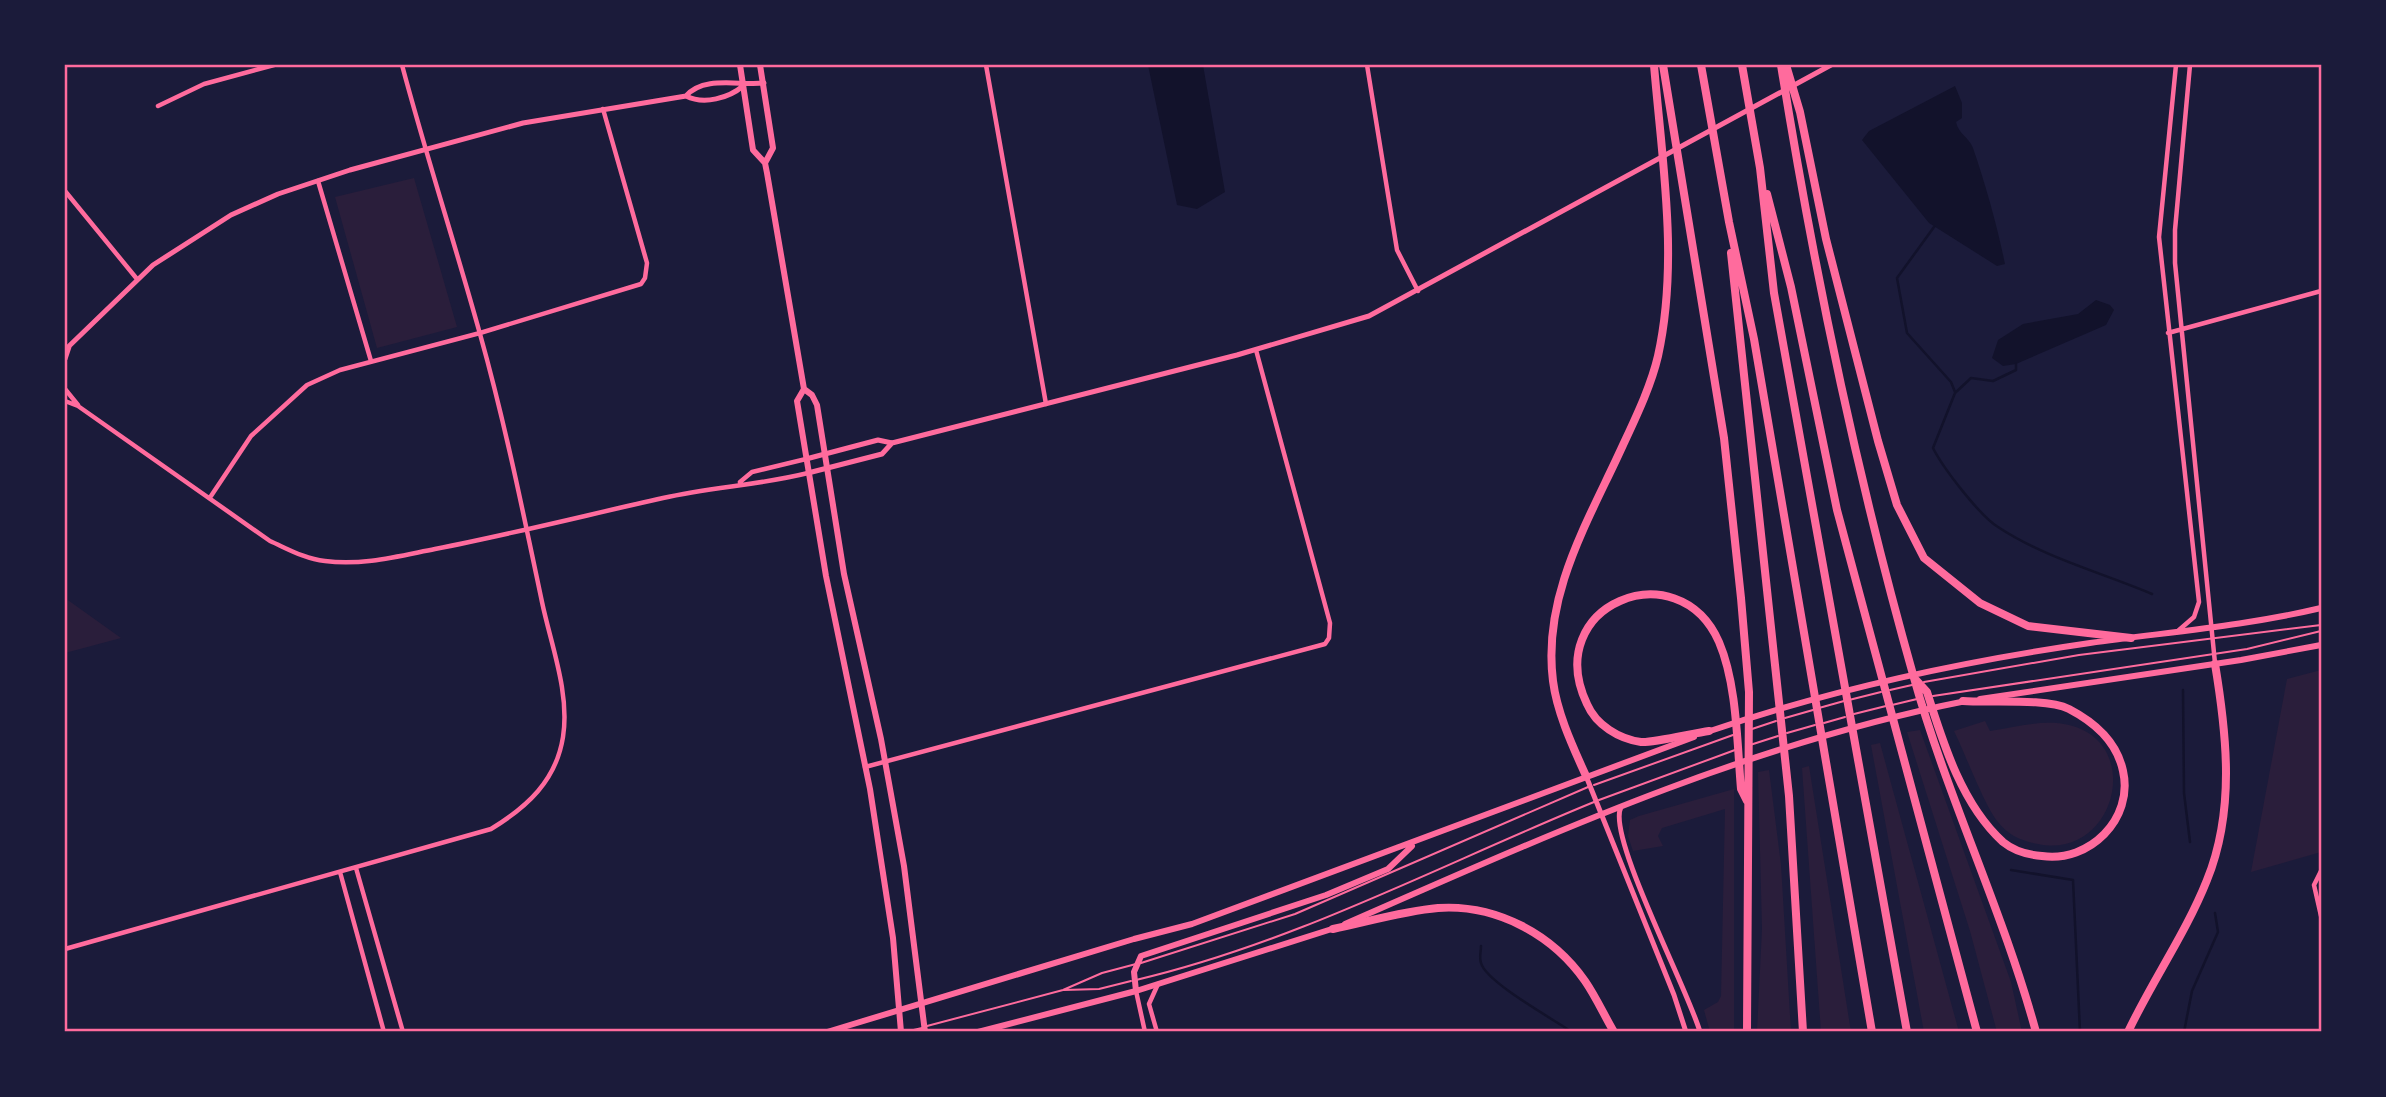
<svg xmlns="http://www.w3.org/2000/svg" width="2386" height="1097" viewBox="0 0 2386 1097" font-family="'Open Sans',sans-serif">
  <style>
    .green { fill: #2a1e3b }
    .water { fill: #12122b }
    .lines { fill: none; stroke-linecap: round; stroke-linejoin: round }
    .stream { stroke: #12122b; stroke-width: 2.5 }
    .service { stroke: #ff6b9d; stroke-width: 2 }
    .minor { stroke: #ff6b9d; stroke-width: 4.5 }
    .tertiary { stroke: #ff6b9d; stroke-width: 5 }
    .secondary { stroke: #ff6b9d; stroke-width: 6 }
    .primary { stroke: #ff6b9d; stroke-width: 6 }
    .motorway { stroke: #ff6b9d; stroke-width: 8 }
    .neatline { fill: none; stroke: #ff6b9d; stroke-width: 2.5 }
  </style>
  <rect width="100%" height="100%" fill="#1b1b3a"/>
  <!-- green -->
  <path class="green" d="M414,178L457,327L377,348L335,197Z
    M65,598L121,638L65,653Z
    M2321,670V852L2251,872L2287,679Z
    M1985,721L1990,731C2015,727 2043,719 2069,725C2145,743 2115,860 2038,844C2022,841 2009,836 1998,822C1984,805 1965,753 1954,731Z
    M1920,730L2011,982L2022,1032H1997L1970,931L1907,732Z
    M1880,743L1959,1032H1924L1871,745Z
    M1809,766L1851,1032H1821L1802,768Z
    M1769,770L1781,865L1791,1032H1757L1762,929L1758,772Z
    M1734,789V1032H1710L1704,1010L1718,1002L1721,996L1725,809L1662,828L1658,836L1663,846L1633,851L1628,836L1630,820L1639,816Z"/>
  <!-- water -->
  <path class="water" d="M1148,65H1203L1225,192L1197,209L1177,205Z
    M1955,86L1962,103V118L1956,122C1959,135 1969,137 1973,148C1986,186 1997,225 2005,264L1997,266L1929,223L1862,140L1869,131Z
    M2096,300L2110,305L2114,310L2106,325L2016,364L2003,366L1992,358L1998,340L2023,324L2078,314Z"/>
  <g class="lines">
    <!-- stream -->
    <path class="stream" d="M1934,227L1897,278L1907,333L1951,382L1955,392
      M2016,364V370L1993,381L1971,378L1955,393L1933,448C1943,468 1980,516 1998,527C2045,558 2100,572 2152,594
      M2183,690L2184,793L2190,842
      M2011,870L2073,880L2080,1032
      M1481,946C1481,951 1479,958 1481,963C1486,982 1553,1019 1572,1032
      M2184,1032L2192,991L2218,932L2215,913"/>
    <!-- service -->
    <path class="service" d="M1924,682L2079,655L2321,625
      M1890,690L1912,685
      M1933,696L2247,649L2321,631
      M1849,700L1881,692
      M1892,705L1917,699
      M1819,708L1844,701
      M1854,714L1886,706
      M1785,718L1813,710
      M1824,723L1845,717
      M1752,729L1776,721
      M1787,733L1815,725
      M1750,745L1778,736
      M1594,785L1733,735
      M1599,800L1735,750
      M1141,963L1295,914L1588,787
      M1136,980C1297,942 1442,864 1594,802
      M1064,990L1099,989L1131,981
      M927,1026L1063,990L1102,973L1136,964
      M905,1032L922,1028"/>
    <!-- minor -->
    <path class="minor" d="M986,65L1046,404
      M1367,65L1397,250L1418,291
      M2176,65L2159,237L2199,602L2194,617L2179,630
      M2190,65L2175,230V263L2215,663
      M158,106L204,84L274,65
      M318,181L371,361
      M65,191L137,279
      M2168,333L2321,291
      M65,389L78,405
      M65,401L78,406L270,541C288,549 305,559 325,561C362,566 399,556 435,549C512,534 587,515 663,498C712,487 760,485 808,473
      M740,482L752,472L806,459
      M211,496L251,436L307,385L340,370L480,333L641,284L645,278L647,263L603,109
      M865,767L1325,644L1329,638L1330,623L1256,350
      M356,868L403,1032
      M2321,871L2314,885L2321,916
      M340,872L384,1032
      M65,949L491,829C527,807 556,781 563,737C570,693 551,645 542,602C523,512 505,423 480,334C455,244 426,155 402,65
      M1136,991L1145,1032
      M1157,1032L1149,1004L1158,984"/>
    <!-- tertiary -->
    <path class="tertiary" d="M686,96C704,75 740,86 764,83
      M65,350L153,265L231,215L278,194L350,170L523,123L686,96C704,105 729,98 743,86
      M65,359L69,347
      M806,459L878,440L892,443L1237,355L1369,316L1831,65
      M808,473L882,454L892,443
      M1586,776L1674,995L1686,1032
      M1621,807C1606,835 1689,991 1700,1032"/>
    <!-- secondary -->
    <path class="secondary" d="M740,65L753,150L765,163L767,173L804,389L797,401L826,576L870,789L893,938L901,1032
      M760,65L773,148L765,163
      M804,389L812,395L817,405L844,574L881,739L904,866L925,1032"/>
    <!-- primary -->
    <path class="primary" d="M1980,699L2241,660L2321,645
      M1707,732C1832,689 1959,662 2090,643C2168,632 2245,626 2321,608
      M1345,924C1548,835 1748,744 1966,701
      M1136,991L1134,972L1141,956L1326,895L1388,869L1412,846
      M827,1032L1134,939L1192,924L1694,737
      M978,1032L1136,991L1335,928"/>
    <!-- motorway -->
    <path class="motorway" d="M1663,65L1724,438L1741,598L1749,692L1747,1032
      M1701,65L1729,222L1754,339L1872,1032
      M1742,65L1760,168L1774,293L1907,1032
      M1781,65C1814,271 1857,477 1914,678C1948,799 2003,911 2036,1032
      M1786,65L1800,112L1826,239L1878,441L1897,505L1924,558L1980,603L2028,626L2131,638
      M1767,194L1791,287L1837,510L1977,1032
      M1731,253L1789,796L1803,1032
      M1916,680L1927,692C1943,743 1962,805 2003,842C2014,851 2029,855 2042,856C2089,863 2134,819 2123,771C2117,742 2094,722 2069,709C2046,698 1990,703 1963,701
      M1709,731C1694,733 1653,743 1641,742C1619,739 1596,725 1587,704C1540,605 1678,549 1719,642C1737,684 1737,743 1741,789L1747,801
      M1586,776C1573,747 1557,713 1553,681C1542,595 1589,520 1623,445C1636,417 1651,386 1658,356C1679,261 1662,161 1654,65
      M1333,929C1367,922 1403,911 1438,908C1496,904 1552,934 1585,981C1596,997 1604,1015 1614,1032
      M2128,1032C2152,981 2186,933 2207,880C2235,811 2227,736 2215,664"/>
  </g>
  <!-- border -->
  <rect width="2386" height="1097" fill="none" stroke="#1b1b3a" stroke-width="133"/>
  <rect x="66" y="66" width="2254" height="964" class="neatline"/>
</svg>
